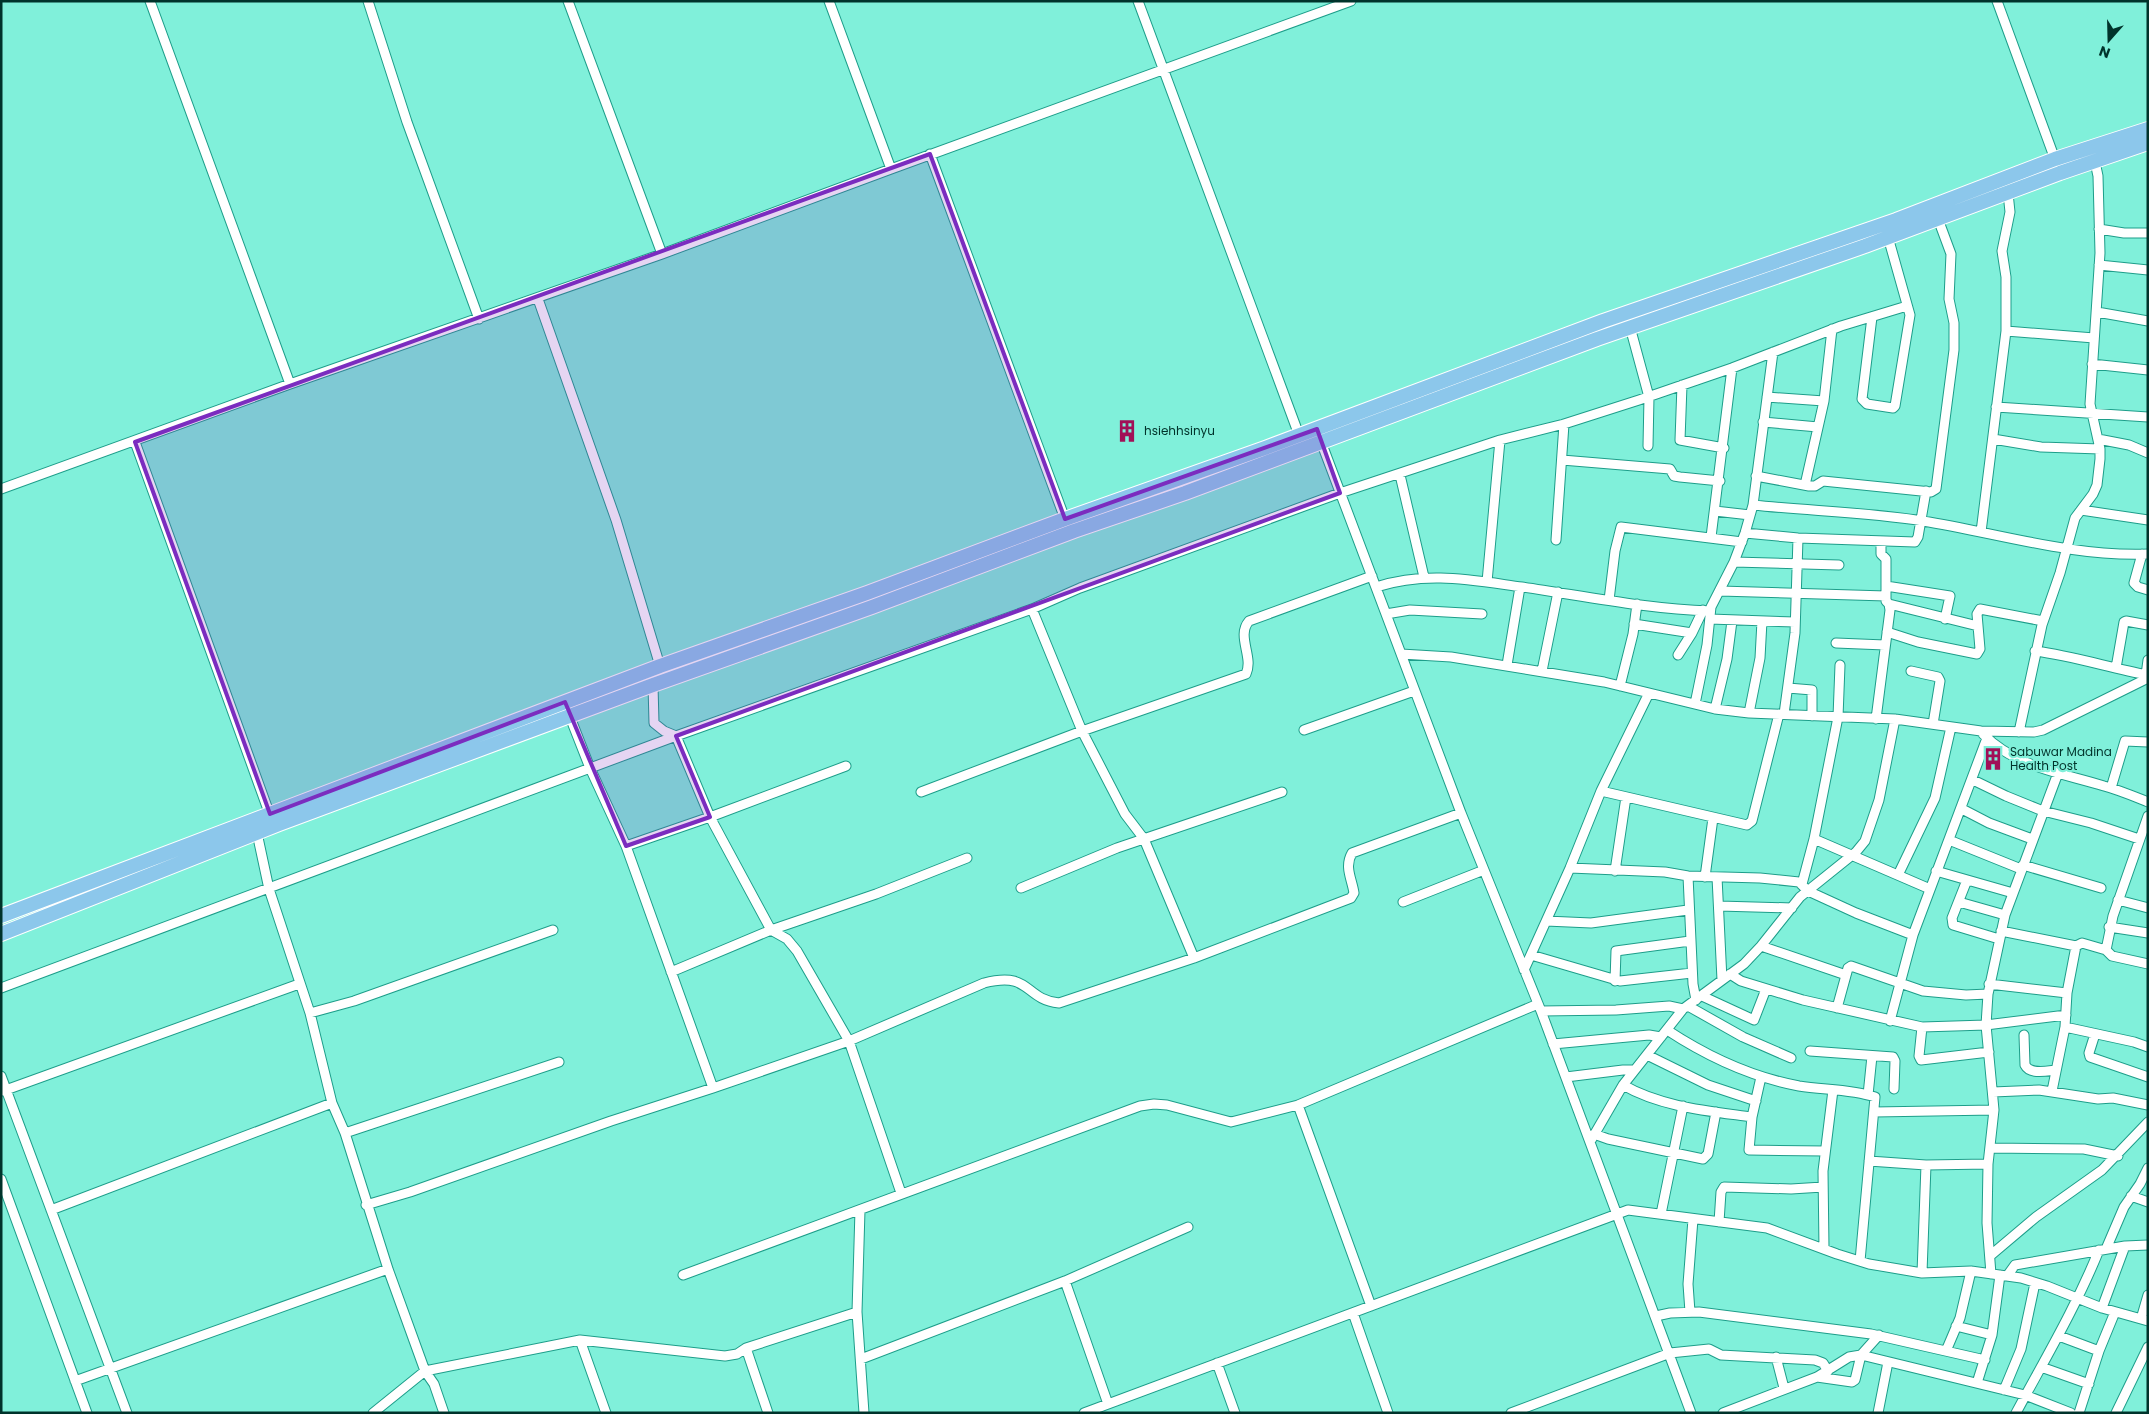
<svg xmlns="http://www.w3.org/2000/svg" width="2149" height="1414" viewBox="0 0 2149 1414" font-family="Poppins,sans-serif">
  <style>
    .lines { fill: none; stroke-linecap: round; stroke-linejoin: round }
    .minor-casing { stroke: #1d9e8a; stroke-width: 11 }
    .primary-casing { stroke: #fff; stroke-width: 16 }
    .minor { stroke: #fff; stroke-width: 9 }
    .primary { stroke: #8cc7eb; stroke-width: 14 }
    .marked { fill: #7b2cbf; fill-opacity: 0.2; stroke: #7b2cbf; stroke-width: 4; stroke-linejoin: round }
    .labels { text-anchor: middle; stroke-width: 4.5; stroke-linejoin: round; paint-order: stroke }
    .poi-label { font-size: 12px; fill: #00332b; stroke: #80f0da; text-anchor: start }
  </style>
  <rect width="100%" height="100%" fill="#80f0da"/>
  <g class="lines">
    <defs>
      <path id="minor" d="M150,1L290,384
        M368,1L407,122L479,319
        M568,1L662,254
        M829,1L891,169
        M1138,1L1299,435
        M1997,1L2060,173
        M930,154L1065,519
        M2099,229L2124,233H2148
        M2099,265L2148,270
        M538,299L616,520L660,666
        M2097,312L2148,321
        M1872,317L1862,399L1867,404L1893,408L1895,406L1910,315L1888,237
        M1630,327L1649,397L1648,446
        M2006,331L2094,338
        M2092,364L2148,370
        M1682,385L1680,440L1724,448
        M1767,397L1824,401
        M1996,407L2148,417
        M1763,422L1818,427
        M1320,439L1461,813L1541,1011L1691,1413
        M1993,439L2041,447L2100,449
        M2098,439L2129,445L2148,453
        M135,442L271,818
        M1562,460L1670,469L1674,476L1680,477L1720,481
        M1400,475L1424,577
        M1756,476L1809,486H1815L1823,481L1931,492L1936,489L1954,350V323L1949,299L1951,254L1938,219
        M1805,485L1824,401L1832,329
        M1,489L290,384L662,254L891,169L1351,1
        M1753,505C1809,511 1867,512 1923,521C1997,533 2072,557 2148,554
        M2081,510L2148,520
        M1715,511L1750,515
        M1981,532L2006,331V277L2002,251L2010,212L2008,193
        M1745,533L1798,538L1915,542L1918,537L1926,491
        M1711,537L1732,368
        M1556,540L1564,424
        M2142,554L2134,583L2138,587L2148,590
        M1734,562L1839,565
        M1487,582L1500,440
        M1886,586L1950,596L1945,619
        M1376,587C1427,571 1470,580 1522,587C1584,596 1647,609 1710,611
        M1720,591L1886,596
        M1609,600L1615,551L1621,527L1742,542
        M1889,604L1978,626
        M1032,609L1082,731L1125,814L1144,839L1194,958
        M1386,614L1410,610L1482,614
        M1710,619L1795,622
        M1634,624L1692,633
        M1887,632L1918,642L1977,654L1980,649L1977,614L1980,609L2043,621
        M1836,643L1885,645
        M2035,651C2074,656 2110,668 2148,675
        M1401,654L1451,657L1604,682L1715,709L1749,713L1895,719L1981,731L2034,732L2043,730L2148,678
        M1678,655L1692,633L1703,610
        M1507,665L1520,587
        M2116,668L2124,622L2126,621L2148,625
        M648,671L653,685L654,723L664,731L676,736L710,817L771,930L787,939L797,951L849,1041L901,1193
        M1542,671L1558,592
        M1911,671L1938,677L1940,681L1933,724
        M2146,675L2148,660
        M1620,686L1633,634L1637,604
        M1788,688L1812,690V716
        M1695,704L1707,645L1711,607L1734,562L1745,533L1753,505L1773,352
        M1715,709L1727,659L1732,621
        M1749,713L1760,658L1762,621
        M1784,714L1795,633L1798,538
        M570,717L590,768L626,846L713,1088
        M1876,719L1890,610L1889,604L1886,601V559L1881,554V541
        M1304,730L1414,691
        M2019,732L2042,625L2060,573L2075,518L2093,494L2097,485L2100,459V449L2090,404L2100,253L2098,176L2095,162
        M1983,734C2015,767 2062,773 2104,786C2119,790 2133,796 2148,802
        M1973,780L2006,796L2043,811L2091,823L2139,839
        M2111,788L2125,741L2148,742
        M1601,791L1747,825L1752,821L1779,714
        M921,792L1082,731L1246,674C1254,657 1236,636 1249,621L1372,576
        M1962,809L1989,823L2032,839
        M2148,816L2113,916L2106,950L2112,956L2148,964
        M257,833L269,889L310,1013L332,1103L345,1133L388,1269L425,1371L434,1384L444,1413
        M1814,839L1930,889
        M1949,840L2021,869
        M626,846L710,817L846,766
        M2023,865L2101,888
        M1570,868L1665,872L1688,876L1760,878L1799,882L1808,891L1856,913L1913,935
        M1615,871L1626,797
        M1936,871L2013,893
        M1898,875L1935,798L1951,727
        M1688,876L1693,984L1696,1000
        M1705,877L1713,818
        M1717,877L1722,980
        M1967,880L1952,918L1953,925L1999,939
        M1802,884L1814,839L1838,717L1840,665
        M1021,888L1117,848L1282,792
        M2118,900L2148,908
        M1403,902L1484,870
        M1959,902L2005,915
        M1719,906L1792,908
        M1546,921L1591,923L1688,910
        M2109,927L2148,933
        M2001,931L2076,946L2082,943L2106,950
        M1761,946L1846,975
        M1531,955L1620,981L1692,973
        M1524,970L1570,868L1601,791L1649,693
        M671,972L771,930L876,894L967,858
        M1730,974L1741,981L1803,1000L1922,1027L1986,1025L2066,1015
        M1615,981L1616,951L1690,941
        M1989,984L2067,993
        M1,988L676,736L1032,609L1080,588L1340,493L1500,440L1564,424L1639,400L1732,368L1841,326L1907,306
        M1702,996L1754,1020L1766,989
        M1688,1006L1743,1037L1791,1058
        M1837,1008L1848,968L1851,966L1923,991L1966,995L1988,994
        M1541,1011L1616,1010L1669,1006L1683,1009
        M310,1013L354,1001L553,930
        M1890,1021L1913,935L1987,738
        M1922,1027L1919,1056L1921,1060L1989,1052
        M2065,1027L2134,1042L2148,1047
        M1667,1030C1708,1057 1751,1077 1799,1086C1824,1090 1851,1089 1875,1097L1860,1261
        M2095,1034L2089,1053L2090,1057L2148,1077
        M2024,1035L2025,1065C2030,1075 2047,1071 2056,1070
        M1553,1044L1649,1035L1661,1037
        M1810,1051L1893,1057L1895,1061L1894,1089
        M1647,1055L1708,1085L1756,1101
        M1,1076L127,1413
        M1566,1077L1623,1070H1634
        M1761,1077L1752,1117L1749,1150L1825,1151
        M1623,1085C1661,1107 1709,1111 1752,1117
        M3,1091L299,984
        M2052,1091L2065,1027L2067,993L2076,946
        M1993,1092L2039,1090L2098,1099L2113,1098L2148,1105
        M1868,1095L1872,1056
        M1298,1105L1371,1306
        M1874,1112L1994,1110
        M345,1133L559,1062
        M1594,1134L1608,1139L1703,1159L1708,1154L1716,1112
        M1590,1142L1623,1085L1683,1009L1744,964L1761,946L1800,897L1856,852L1865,841L1879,800L1895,719
        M1990,1148L2084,1149L2118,1156
        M1869,1161L1926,1165L1988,1164
        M1,1179L87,1413
        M2131,1196L2148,1202
        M366,1205L410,1192L611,1121L713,1088L849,1041L984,983C1032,971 1023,999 1059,1003L1194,958L1351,898L1354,893C1352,879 1344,867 1352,853L1461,813
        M51,1210L332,1103
        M860,1210L857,1312L864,1413
        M1661,1214L1683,1106
        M1719,1222L1721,1192L1724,1187L1791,1189L1823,1187
        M1824,1249L1823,1171L1833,1090
        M2106,1249L2124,1207L2140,1184L2148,1168
        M1991,1255L2036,1217L2102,1170L2148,1122
        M1922,1273L1926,1165
        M1991,1274L1987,1223L1988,1164L1994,1110L1986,1025L1988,994L2005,915L2058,773
        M683,1275L1140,1106L1154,1104L1167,1105L1231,1122L1298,1105L1538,1004
        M2007,1276L2015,1265L2125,1246L2148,1245
        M1065,1281L1108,1404
        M2102,1308L2125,1246
        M1690,1312L1688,1284L1693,1219
        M1353,1313L1388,1413
        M1656,1316L1670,1313L1699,1312L1871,1334L1985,1360
        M2141,1319L2148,1295
        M1956,1326L1992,1335
        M2059,1336L2099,1351
        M580,1340L606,1413
        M746,1348L768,1413
        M1946,1351L1960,1318L1971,1271
        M1776,1357L1784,1388
        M861,1359L1065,1281L1188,1227
        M1217,1363L1235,1413
        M2041,1367L2089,1384
        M1817,1377L1852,1382L1855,1380L1861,1355L1879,1335
        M75,1381L388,1269
        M1977,1383L1992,1335L2000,1275
        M2004,1390L2021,1349L2035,1283
        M373,1413L425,1371L580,1340L725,1356L737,1354L746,1348L857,1312
        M1084,1413L1628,1210L1767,1228L1837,1254L1869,1264L1922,1273L1971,1271L2021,1278L2047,1286L2102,1308L2148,1321
        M1511,1413L1670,1353L1709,1349L1721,1355L1815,1360L1823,1363L1828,1371
        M1723,1413L1817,1377L1849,1357L1861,1355L2025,1395L2071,1413
        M1878,1413L1888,1362
        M2016,1413C2045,1359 2076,1307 2099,1250
        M2079,1413L2099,1351L2115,1312
        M2116,1413L2148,1347"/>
      <path id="primary" d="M1,916L660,666L867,593L1065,519L1265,448L1603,321L1896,220L2055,159L2148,129
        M1,934L279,824L653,685L872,607L1074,531L1185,493L1597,339L1865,246L2060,173L2148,143"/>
    </defs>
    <!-- minor casing -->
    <use href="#minor" class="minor-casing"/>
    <!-- primary casing -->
    <use href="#primary" class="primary-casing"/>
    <!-- minor -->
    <use href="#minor" class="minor"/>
    <!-- primary -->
    <use href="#primary" class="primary"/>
  </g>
  <!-- marked area -->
  <path class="marked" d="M930,154L1065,519L1317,429L1340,493L676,736L710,817L626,846L565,702L270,814L135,442Z"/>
  <!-- icons -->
  <defs>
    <symbol id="building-bare" viewBox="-9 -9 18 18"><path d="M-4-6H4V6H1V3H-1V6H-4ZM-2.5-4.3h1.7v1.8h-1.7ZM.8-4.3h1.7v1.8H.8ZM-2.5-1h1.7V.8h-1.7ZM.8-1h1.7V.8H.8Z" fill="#a11057" stroke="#80f0da" stroke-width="2.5" paint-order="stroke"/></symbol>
  </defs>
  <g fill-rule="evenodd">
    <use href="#building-bare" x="1111" y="415" width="32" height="32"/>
    <use href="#building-bare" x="1977" y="743" width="32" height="32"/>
  </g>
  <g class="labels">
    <!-- poi labels -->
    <g class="poi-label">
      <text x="1144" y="435">hsiehhsinyu</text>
      <text x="2010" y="756">Sabuwar Madina<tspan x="2010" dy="14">Health Post</tspan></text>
    </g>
  </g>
  <!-- border -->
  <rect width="2149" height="1414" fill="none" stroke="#00332b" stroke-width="5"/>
  <!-- north arrow -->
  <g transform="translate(2109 40) rotate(200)" stroke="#80f0da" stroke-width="4" paint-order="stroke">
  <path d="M0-4L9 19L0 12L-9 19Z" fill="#00332b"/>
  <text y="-8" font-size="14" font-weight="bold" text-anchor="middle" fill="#00332b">N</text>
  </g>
</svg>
